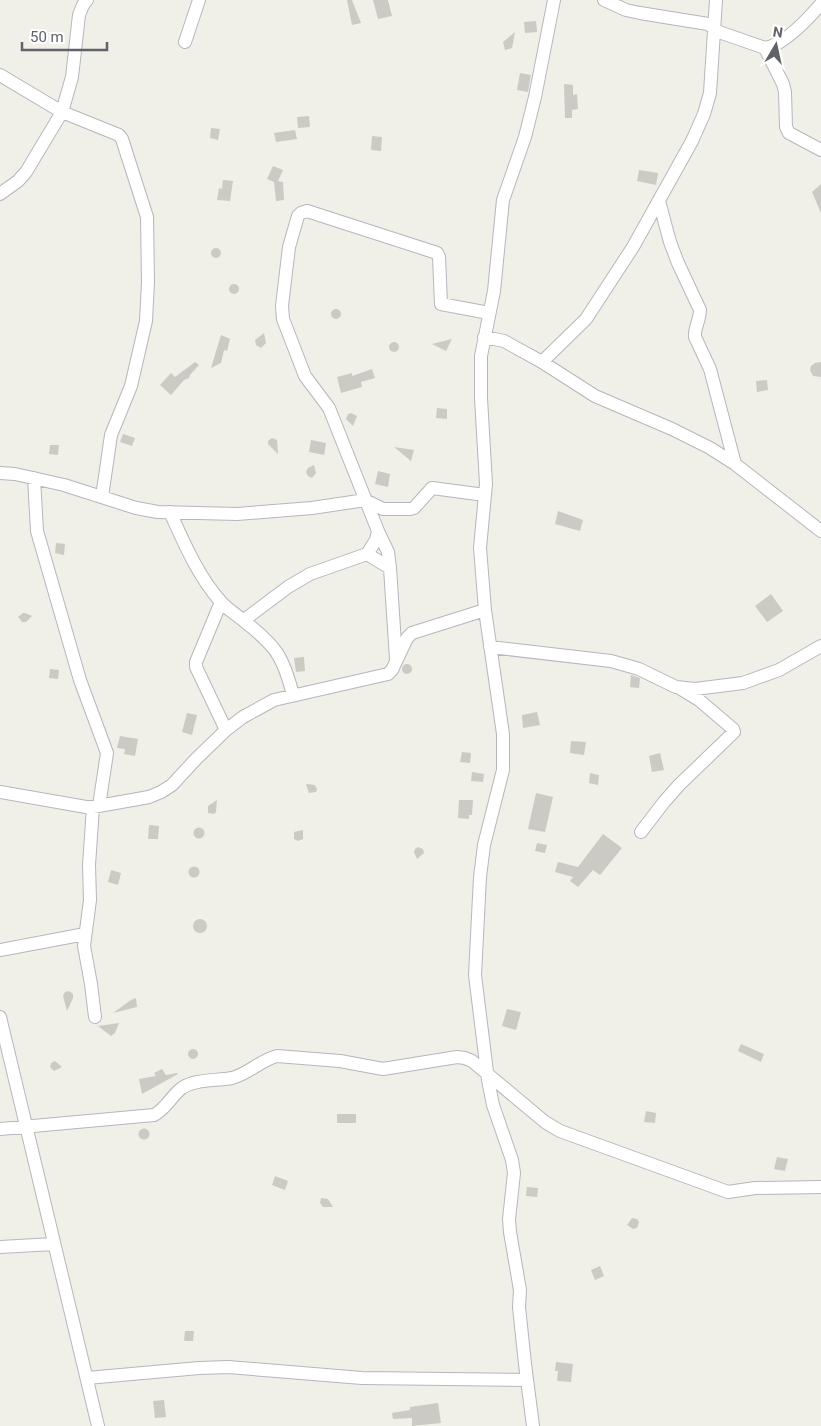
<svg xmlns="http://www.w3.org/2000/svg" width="821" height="1426" viewBox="0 0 821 1426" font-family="Roboto,sans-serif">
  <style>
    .building { fill: #cccac4 }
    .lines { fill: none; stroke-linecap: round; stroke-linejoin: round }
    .minor-casing { stroke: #b5b7bb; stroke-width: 14 }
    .minor { stroke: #fff; stroke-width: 12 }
  </style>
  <rect width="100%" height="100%" fill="#f0efe8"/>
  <!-- building -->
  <path class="building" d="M347,0H352L361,23L352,25Z
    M373,0H388L392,16L378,19Z
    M536,21L537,32L525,33L524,22Z
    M515,32L512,48L505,50L503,42Z
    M520,73L531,75L528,92L517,90Z
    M564,84L573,85V95L577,94L578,109L572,110V118H565Z
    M309,116L310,127L298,128L297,117Z
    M211,128L220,129L218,140L210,138Z
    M295,130L297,139L276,142L274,133Z
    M372,136L382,137L381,151L371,150Z
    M273,166L283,170L278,181L283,182L284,200L276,201L274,182L267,179Z
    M639,170L658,173L656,185L637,181Z
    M223,180L233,181L230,201L217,200L219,188L222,189Z
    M821,184V213L812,192Z
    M211 253a5 5 0 1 1 10 0a5 5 0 1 1-10 0Z
    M229 289a5 5 0 1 1 10 0a5 5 0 1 1-10 0Z
    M331 314a5 5 0 1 1 10 0a5 5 0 1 1-10 0Z
    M264,333L266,343L261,348L256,345L255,340Z
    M221,335L230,339L227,351L224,350L221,363L211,368Z
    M452,339L446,351L432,344Z
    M389 347a5 5 0 1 1 10 0a5 5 0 1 1-10 0Z
    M195,362L199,365L190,375L189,378L184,380L171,395L160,385L171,373L175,377Z
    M821,362V377L813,376L810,370L811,366L815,363Z
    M372,369L375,378L361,382L362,387L341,393L337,377L352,373V376Z
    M767,380L768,390L757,392L756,381Z
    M437,408L447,409V419L436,418Z
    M351,413L357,416L353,426L346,419L348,414Z
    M123,434L135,438L132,446L120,442Z
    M272,438L277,440L278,454L268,444V441Z
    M311,440L326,443L324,455L309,452Z
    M50,445H59L58,455L49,454Z
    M394,447L414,450L411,461Z
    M314,465L316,473L312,478L308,476L306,472L308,468Z
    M378,471L390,474L388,487L375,484Z
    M558,511L583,520L580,531L555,524Z
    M56,543L65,544L64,555L55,553Z
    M771,594L783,611L767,622L755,606Z
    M23,613H25L32,616L26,622H22L18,617Z
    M304,657L305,671L296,672L294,658Z
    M402 669a5 5 0 1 1 10 0a5 5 0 1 1-10 0Z
    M50,669L59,670L58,679L49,678Z
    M631,675L640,678L639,688L630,687Z
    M537,712L540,725L523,728L522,715Z
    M187,713L197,715L192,735L182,732Z
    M120,736L138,739L135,756L124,754L125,749L117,748Z
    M571,741L586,742L584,755L570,753Z
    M462,752L471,753L470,763L460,762Z
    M660,753L664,770L652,772L649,756Z
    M472,772L484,774L483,782L471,781Z
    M590,773L599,775L598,785L589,783Z
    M306,784L315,785L317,789L316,792L309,793Z
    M536,793L553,797L545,832L528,829Z
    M217,800L216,812L214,814L208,813V806Z
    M459,800H473L472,815H469V819L458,818Z
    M149,825L159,826L158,839H148Z
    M193.5 833a5.5 5.5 0 1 1 11 0a5.5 5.5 0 1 1-11 0Z
    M303,830V839L298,841L294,839V832Z
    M603,834L622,848L600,875L593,870L578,887L570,881L573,877L555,872L558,862L578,867Z
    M537,843L547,845L545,853L535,851Z
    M418,847L423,849L424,853L417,859L414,852L415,849Z
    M188.5 872a5.5 5.5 0 1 1 11 0a5.5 5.5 0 1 1-11 0Z
    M111,870L121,873L118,885L108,882Z
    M193 926a7 7 0 1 1 14 0a7 7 0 1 1-14 0Z
    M69,991L73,994V998L67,1011L63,996L65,992Z
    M136,998L137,1007L113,1013L131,1000Z
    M507,1009L521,1012L516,1030L502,1026Z
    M119,1023L115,1033L111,1036L98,1026Z
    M741,1044L764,1054L761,1062L738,1051Z
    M188 1054a5 5 0 1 1 10 0a5 5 0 1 1-10 0Z
    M55,1061L62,1067L54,1071L50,1067L51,1063Z
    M162,1069L166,1075L177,1073L178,1074L142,1094L139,1079L156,1076L154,1073Z
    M646,1111L656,1113L655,1123L644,1122Z
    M337,1114H356V1123H337Z
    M138.5 1134a5.5 5.5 0 1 1 11 0a5.5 5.5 0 1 1-11 0Z
    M777,1157L788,1159L785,1171L774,1169Z
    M275,1176L288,1181L285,1190L272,1185Z
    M527,1187L538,1188L537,1197L526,1196Z
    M321,1198L328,1199L333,1207H323L320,1203Z
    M632,1218L637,1219L639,1222L637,1228L633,1229L627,1225Z
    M600,1266L604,1276L595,1280L591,1270Z
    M185,1331H194L193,1341H184Z
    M556,1362L573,1364L571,1382L557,1381L558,1371H555Z
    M164,1400L166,1417L155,1418L153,1401Z
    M438,1403L441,1423L412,1426V1418L393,1419L392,1413L410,1410V1407Z"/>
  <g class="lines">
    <defs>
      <path id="minor" d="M604,0L626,10L640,13L708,24L719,32L765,48C784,45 808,19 821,4
        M185,42L199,0
        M765,48L783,84L785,92L786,127L789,133L821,150
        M0,75L62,112L119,135L122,139L147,217L148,282L146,321L131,386L111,435L102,497
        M0,194L18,181L26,172L62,112L72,77L79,15L83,5L87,0
        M659,201L670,242L678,263L700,310C700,320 694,328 695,337L710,369L735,464
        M484,337L504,341L513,346L542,362L595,396L672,429L710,448L735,464L821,531
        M542,362L586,319L633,247L692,141L704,114L710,93L716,0
        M0,473L15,474L64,485L136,508L158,512L237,514L312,508L359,501H367L383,509H410L414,508L432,488L485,495
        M34,478L37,531L80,680L107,753L99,806
        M170,512C184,543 198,576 221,602C227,609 237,615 244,621C276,646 283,656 293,695
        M378,531L388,552L390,568L396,659
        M367,554L390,568
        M221,602L196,662V667L226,730
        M244,620L288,587L310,574L367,554L376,540L378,531L329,408L305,376L283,319L282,306L289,247L298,216L301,213L307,211L437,253L439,257L441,304L489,313
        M490,647L611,661L639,669L676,687L695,689L743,683L779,670L821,646
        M0,792L86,807H93L149,797L161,792L172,785L196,759L226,730L243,717L274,700L388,674L392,670L407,638L412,633L485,610
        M93,807L89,865L90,900L84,946L91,984L95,1017
        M641,832L664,802L679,785L734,732L733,729L699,700L681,689
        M0,950L85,934
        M0,1017L98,1426
        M0,1129L154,1115C166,1109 171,1096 182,1088C195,1079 216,1081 232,1078C248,1074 261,1060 277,1056L340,1061L383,1069L457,1057L465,1058L472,1061L545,1122L560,1131L728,1192L755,1188L821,1187
        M0,1247L54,1244
        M87,1378L199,1368L228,1367L362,1378L527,1380
        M533,1426L525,1364L519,1307L520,1290L510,1232L509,1219L514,1173L512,1160L493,1105L488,1080L475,975L480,877L484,845L503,770V734L485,610L480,548L486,484L481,398V356L494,291L503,200L525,137L535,97L554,0"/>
    </defs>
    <!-- minor casing -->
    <use href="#minor" class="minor-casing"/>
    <!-- minor -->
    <use href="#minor" class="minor"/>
  </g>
  <!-- north arrow -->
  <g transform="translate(776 45) rotate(9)" stroke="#ffffff" stroke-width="4" paint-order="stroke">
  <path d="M0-4L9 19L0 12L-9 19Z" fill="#5f6267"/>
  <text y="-8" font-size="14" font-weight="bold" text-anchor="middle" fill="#5f6267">N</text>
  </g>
  <!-- scale -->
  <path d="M22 42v8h85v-8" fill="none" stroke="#5f6267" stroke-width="2.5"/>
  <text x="30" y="42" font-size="15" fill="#5f6267" stroke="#ffffff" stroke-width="4" paint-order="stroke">50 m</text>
</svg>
